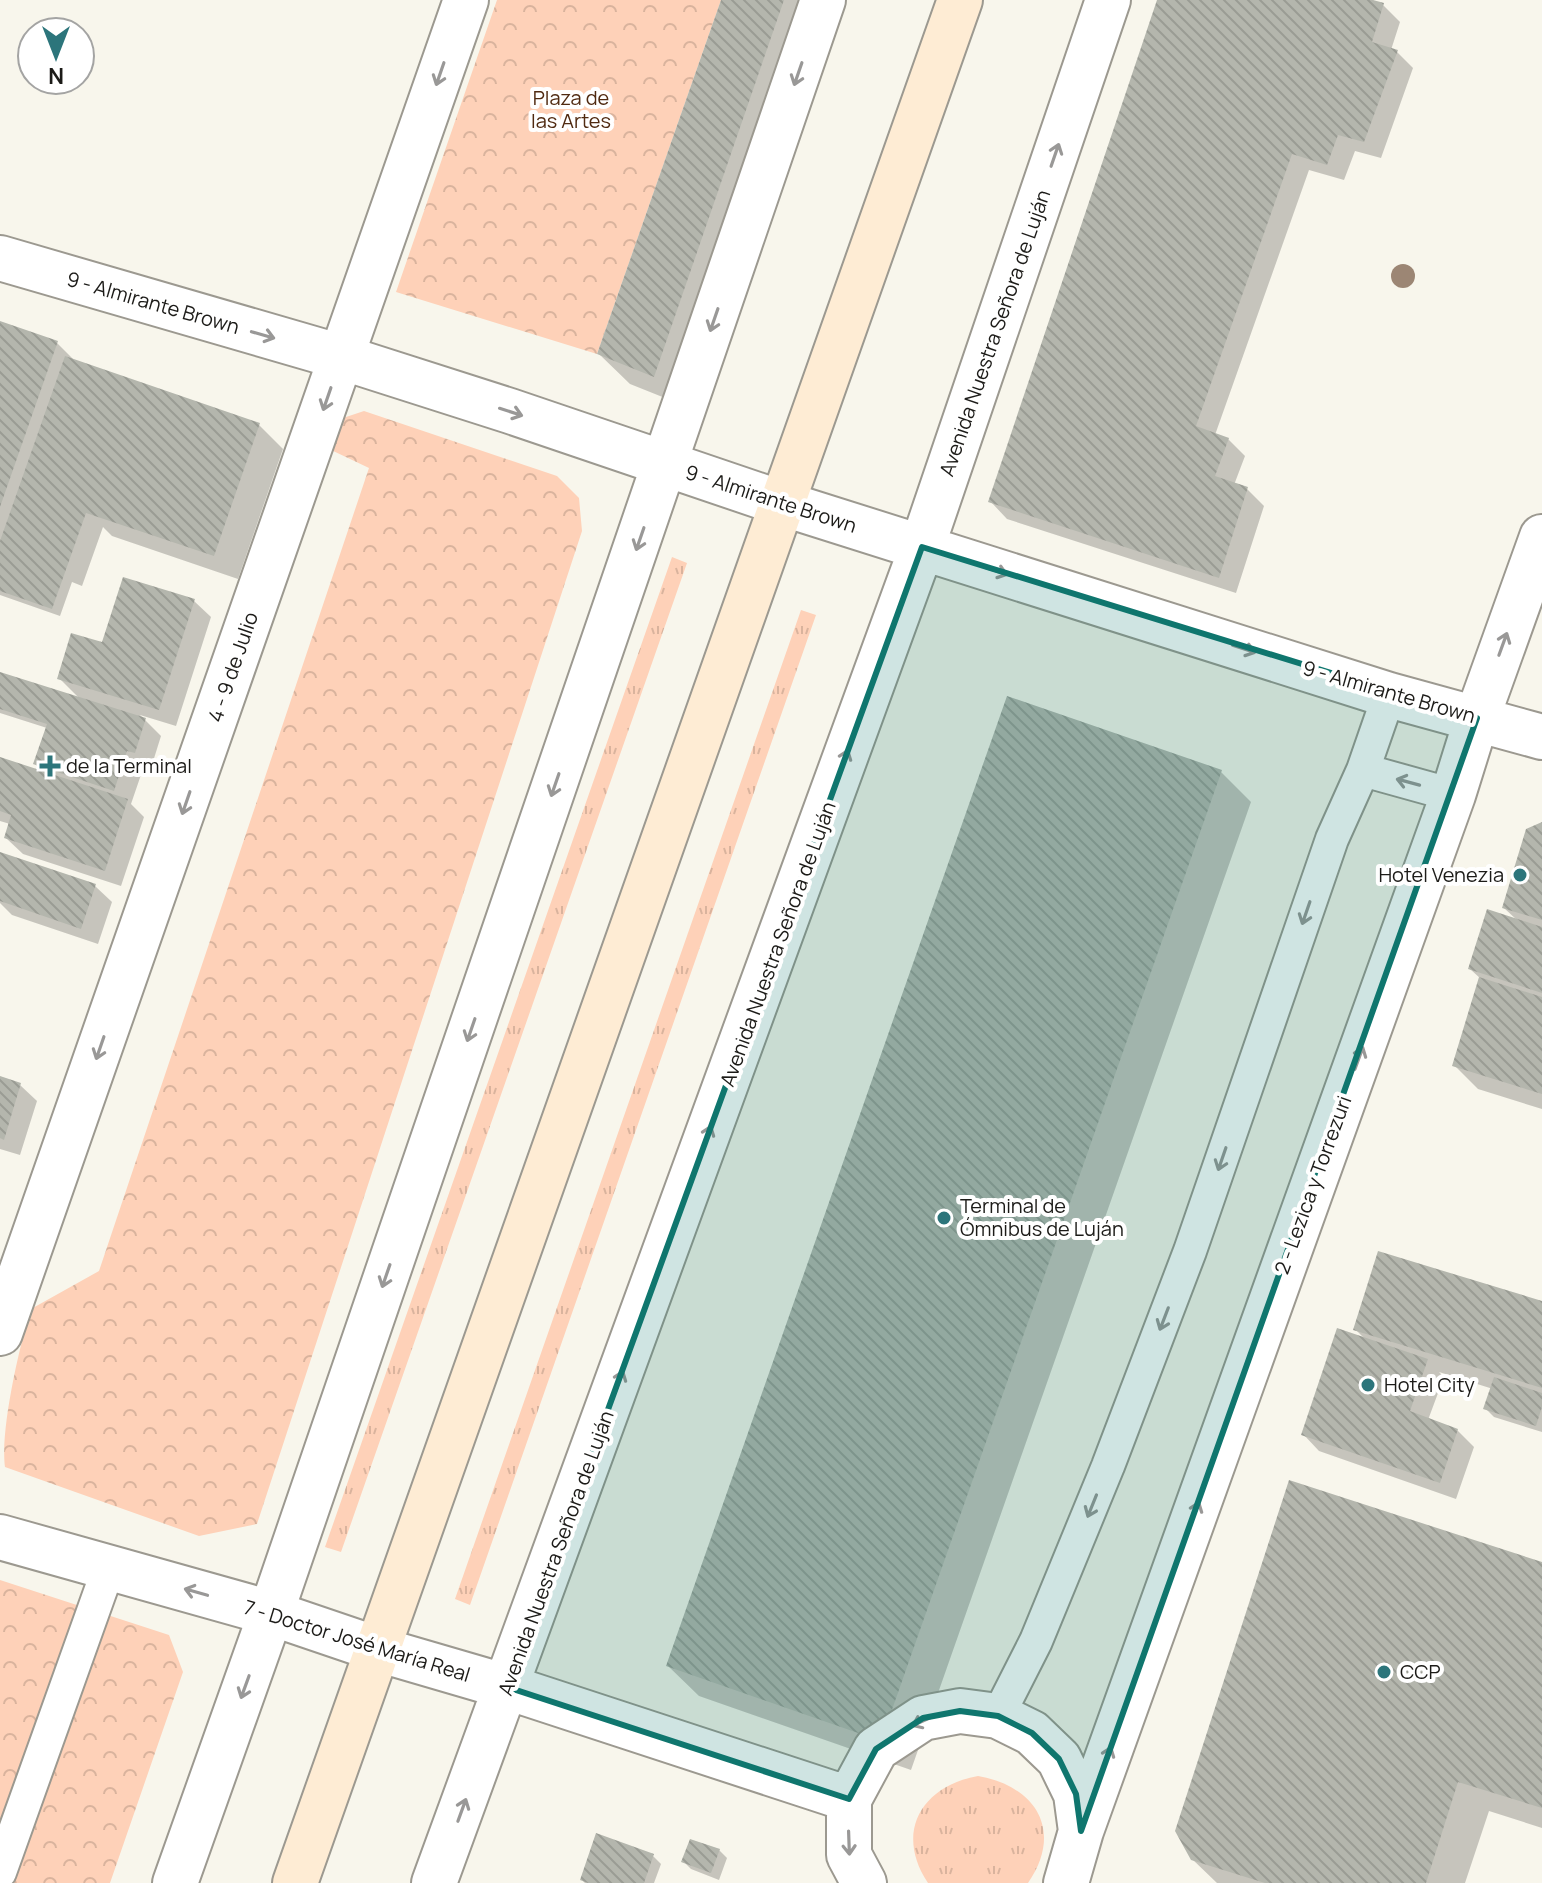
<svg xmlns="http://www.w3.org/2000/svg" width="1542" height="1883" viewBox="0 0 1542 1883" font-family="Manrope,sans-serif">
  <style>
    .grass { fill: url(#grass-tufts) }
    .park { fill: url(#park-crowns) }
    .shadow { fill: #0003 }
    .building { fill: url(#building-back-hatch) }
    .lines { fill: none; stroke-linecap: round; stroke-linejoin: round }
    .service-casing { stroke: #9c9990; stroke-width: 36 }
    .minor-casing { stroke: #9c9990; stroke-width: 48 }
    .tertiary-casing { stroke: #9c9990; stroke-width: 48 }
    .secondary-casing { stroke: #9c9990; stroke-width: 48 }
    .service { stroke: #fff; stroke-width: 32 }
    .minor { stroke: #fff; stroke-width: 44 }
    .tertiary { stroke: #fff; stroke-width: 44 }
    .secondary { stroke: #feecd4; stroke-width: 44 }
    .tree { fill: #9c8674 }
    .oneway { stroke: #999897 }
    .marked { fill: #0f766e; fill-opacity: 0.2; stroke: #0f766e; stroke-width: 6; stroke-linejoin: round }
    .poi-dot { fill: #2c757b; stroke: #fff; stroke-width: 3 }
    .labels { text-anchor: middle; stroke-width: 8; stroke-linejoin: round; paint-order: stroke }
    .park-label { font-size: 20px; fill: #502a11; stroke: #fff }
    .street-label { font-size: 20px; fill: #1c1b18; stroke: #fff }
    .poi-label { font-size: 20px; fill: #1c1b18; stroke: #fff; text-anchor: start }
  </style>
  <defs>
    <pattern id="grass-tufts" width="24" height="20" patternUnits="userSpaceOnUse" patternTransform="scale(2)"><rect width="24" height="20" fill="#fed1b8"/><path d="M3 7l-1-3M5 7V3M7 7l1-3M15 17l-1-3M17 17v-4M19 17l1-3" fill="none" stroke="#d9b39d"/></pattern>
    <pattern id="park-crowns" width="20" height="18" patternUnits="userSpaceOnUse" patternTransform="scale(2)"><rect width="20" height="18" fill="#fed1b8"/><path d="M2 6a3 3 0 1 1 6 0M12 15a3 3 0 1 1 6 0" fill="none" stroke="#d9b39d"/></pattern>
    <pattern id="building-back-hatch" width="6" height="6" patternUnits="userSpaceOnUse" patternTransform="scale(2)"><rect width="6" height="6" fill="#b4b6ad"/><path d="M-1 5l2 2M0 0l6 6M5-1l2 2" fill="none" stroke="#9a9c94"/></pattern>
  </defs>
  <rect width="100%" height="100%" fill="#f8f6ec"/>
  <!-- grass -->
  <path class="grass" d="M672,557L687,563L341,1552L325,1547Z
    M801,610L816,615L470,1605L455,1599Z
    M978,1776C1036,1786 1064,1831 1028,1883H928C894,1832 922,1786 978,1776Z"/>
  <!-- park -->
  <path class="park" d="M497,0H721L597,354L396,292Z
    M364,411L557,476L579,498L582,531L257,1524L199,1536L5,1467C0,1431 19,1347 31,1309L99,1271L369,468L329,449L340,419Z
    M0,1580L169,1635L183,1672L110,1883H0Z"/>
  <!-- shadow -->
  <path class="shadow" d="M723,0H824L685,406L630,384L599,354Z
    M1159,0H1372L1383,5L1400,22L1391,50L1397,52L1413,68L1381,158L1355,151L1344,180L1309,170L1215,435L1228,439L1245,456L1234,485L1247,489L1264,506L1236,593L1007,519L991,502Z
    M0,323L57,343L74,360L259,425L283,449L238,579L112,536L103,527L82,586L72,582L60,616L0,595Z
    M194,601L211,617L176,726L140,715L161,736L151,768L144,766L131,804L144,817L121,886L23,854L6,838L10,824L0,821V759L46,774L35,764L47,728L0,713V674L80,699L59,678L103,645Z
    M1221,772L1251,802L911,1770L699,1696L668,1666Z
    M1542,824V1109L1478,1089L1454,1065L1481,979L1470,969L1518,921L1504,908Z
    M0,854L95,886L112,902L98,944L12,915L0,903Z
    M0,1078L20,1085L37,1101L20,1155L0,1149Z
    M1542,1303V1432L1494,1417L1486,1409L1493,1389L1439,1372L1444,1377L1428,1420L1457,1430L1474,1447L1456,1499L1319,1451L1303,1434L1366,1340L1356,1330Z
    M1542,1564V1828L1489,1811L1465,1883H1217L1192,1859Z
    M719,1850L727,1858L719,1880L691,1869L683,1861Z
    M653,1856L661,1864L654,1883H585L582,1880Z"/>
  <!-- building -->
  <path class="building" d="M721,0H784L654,377L597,354Z
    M1157,0H1373L1384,3L1372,42L1398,50L1364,142L1338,135L1327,165L1292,154L1196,426L1229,438L1215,476L1248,487L1219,578L988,502Z
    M0,321L58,341L0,507Z
    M65,356L260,423L214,556L86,513L52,609L0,591V541Z
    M123,577L195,599L159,710L57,679L71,633L102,642Z
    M0,672L146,718L135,753L127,751L114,791L33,764L47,724L0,709Z
    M1007,696L1222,770L881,1741L666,1666Z
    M0,757L128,799L105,871L4,838L11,815L0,811Z
    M1542,822V920L1502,908L1526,829Z
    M0,852L96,884L81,929L0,901Z
    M1487,909L1542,927V993L1468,969Z
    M1479,977L1542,997V1094L1452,1066Z
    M0,1076L21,1083L4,1140L0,1138Z
    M1378,1251L1542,1301V1388L1353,1330Z
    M1337,1328L1428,1359L1410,1411L1458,1429L1440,1483L1301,1435Z
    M1494,1377L1542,1393V1407L1536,1426L1483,1409Z
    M1289,1480L1542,1562V1808L1458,1782L1426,1883H1265L1191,1860L1175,1831Z
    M596,1833L654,1854L644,1883H588L580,1880Z
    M690,1839L720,1849L711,1873L681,1862Z"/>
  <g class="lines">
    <defs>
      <path id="service" d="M1363,770L1453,795
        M998,1716L1036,1641L1108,1466L1190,1251L1332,839L1363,770L1389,695
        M0,1872L109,1567"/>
      <path id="minor" d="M0,1333L466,0
        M0,1537L271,1613L377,1649"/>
      <path id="tertiary" d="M0,258L341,357L510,411L781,503L1389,695L1542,737
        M377,1649L507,1687L849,1799
        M1081,1831L1453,795L1477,718L1542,537
        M175,1883L271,1613L823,0
        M434,1883L922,547L1108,0
        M864,1883L849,1855V1799L876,1749L923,1718L960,1711L998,1716L1032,1733L1059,1759L1076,1794L1081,1831L1066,1883"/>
      <path id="secondary" d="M295,1883L960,0"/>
    </defs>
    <!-- service casing -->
    <use href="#service" class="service-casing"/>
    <!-- minor casing -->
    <use href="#minor" class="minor-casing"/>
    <!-- tertiary casing -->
    <use href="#tertiary" class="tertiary-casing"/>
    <!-- secondary casing -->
    <use href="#secondary" class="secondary-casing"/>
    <!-- service -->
    <use href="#service" class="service"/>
    <!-- minor -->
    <use href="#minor" class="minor"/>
    <!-- tertiary -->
    <use href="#tertiary" class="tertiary"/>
    <!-- secondary -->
    <use href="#secondary" class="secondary"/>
  </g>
  <!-- trees -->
  <circle class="tree" cx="1403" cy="276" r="12"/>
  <!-- one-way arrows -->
  <defs><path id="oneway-shaft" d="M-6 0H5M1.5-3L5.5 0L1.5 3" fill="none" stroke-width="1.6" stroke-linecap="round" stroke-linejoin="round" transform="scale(2)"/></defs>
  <g class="oneway">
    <use href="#oneway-shaft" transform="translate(440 74) rotate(109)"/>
    <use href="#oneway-shaft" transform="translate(798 74) rotate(109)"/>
    <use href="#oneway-shaft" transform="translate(1055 155) rotate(-71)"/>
    <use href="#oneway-shaft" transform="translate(714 320) rotate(109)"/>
    <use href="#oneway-shaft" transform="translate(263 335) rotate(16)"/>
    <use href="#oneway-shaft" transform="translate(327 399) rotate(109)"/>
    <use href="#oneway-shaft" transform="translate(511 412) rotate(18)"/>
    <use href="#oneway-shaft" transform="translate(640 539) rotate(109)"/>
    <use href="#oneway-shaft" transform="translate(996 571) rotate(18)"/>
    <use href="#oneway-shaft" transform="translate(1503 644) rotate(-70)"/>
    <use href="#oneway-shaft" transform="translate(1244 649) rotate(18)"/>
    <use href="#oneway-shaft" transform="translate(844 761) rotate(-70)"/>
    <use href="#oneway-shaft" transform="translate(1408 782) rotate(-165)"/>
    <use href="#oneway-shaft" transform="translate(555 785) rotate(109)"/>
    <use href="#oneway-shaft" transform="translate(186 803) rotate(109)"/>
    <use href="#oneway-shaft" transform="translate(1306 913) rotate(109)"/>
    <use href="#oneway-shaft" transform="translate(471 1030) rotate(109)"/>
    <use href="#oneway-shaft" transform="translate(100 1048) rotate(109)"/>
    <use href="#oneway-shaft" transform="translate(1359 1058) rotate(-70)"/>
    <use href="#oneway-shaft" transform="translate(707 1137) rotate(-70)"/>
    <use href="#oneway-shaft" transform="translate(1222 1159) rotate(109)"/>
    <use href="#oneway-shaft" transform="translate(386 1276) rotate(109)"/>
    <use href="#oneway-shaft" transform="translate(1164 1319) rotate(111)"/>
    <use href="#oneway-shaft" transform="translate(619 1382) rotate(-70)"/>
    <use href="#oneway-shaft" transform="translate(1092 1506) rotate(112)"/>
    <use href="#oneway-shaft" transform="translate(1195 1513) rotate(-70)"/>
    <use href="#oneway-shaft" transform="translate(196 1592) rotate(-164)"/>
    <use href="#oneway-shaft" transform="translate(245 1687) rotate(110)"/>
    <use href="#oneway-shaft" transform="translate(923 1721) rotate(156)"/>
    <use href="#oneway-shaft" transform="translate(1107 1758) rotate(-70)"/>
    <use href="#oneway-shaft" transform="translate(462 1810) rotate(-70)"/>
    <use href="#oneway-shaft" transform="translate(849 1843) rotate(88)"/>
  </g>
  <!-- marked area -->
  <path class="marked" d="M922,547L1477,718L1081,1831L1076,1794L1059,1759L1032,1733L998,1716L960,1711L923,1718L876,1749L849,1799L507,1687Z"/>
  <!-- markers -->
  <g class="poi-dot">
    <path d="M46 754h8v8h8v8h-8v8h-8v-8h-8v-8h8z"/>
    <circle cx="1520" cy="875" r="8"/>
    <circle cx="944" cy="1218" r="8"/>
    <circle cx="1368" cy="1385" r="8"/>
    <circle cx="1384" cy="1672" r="8"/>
  </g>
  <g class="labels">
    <!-- park labels -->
    <g class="park-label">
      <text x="571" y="105">Plaza de<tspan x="571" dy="23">las Artes</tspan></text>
    </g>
    <!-- street labels -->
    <g class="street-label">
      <text transform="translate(153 303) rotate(16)" y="7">9 - Almirante Brown</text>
      <text transform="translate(995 333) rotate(-71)" y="7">Avenida Nuestra Señora de Luján</text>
      <text transform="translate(771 499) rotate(18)" y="7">9 - Almirante Brown</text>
      <text transform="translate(233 667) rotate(-71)" y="7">4 - 9 de Julio</text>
      <text transform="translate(1389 692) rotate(16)" y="7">9 - Almirante Brown</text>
      <text transform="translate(778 944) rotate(-70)" y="7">Avenida Nuestra Señora de Luján</text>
      <text transform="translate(1313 1185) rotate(-70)" y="7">2 - Lezica y Torrezuri</text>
      <text transform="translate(556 1553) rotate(-70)" y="7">Avenida Nuestra Señora de Luján</text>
      <text transform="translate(357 1641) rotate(17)" y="7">7 - Doctor José María Real</text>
    </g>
    <!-- poi labels -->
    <g class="poi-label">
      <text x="66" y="773">de la Terminal</text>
      <text x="1504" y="882" text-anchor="end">Hotel Venezia</text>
      <text x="960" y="1213">Terminal de<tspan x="960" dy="23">Ómnibus de Luján</tspan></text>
      <text x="1384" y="1392">Hotel City</text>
      <text x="1400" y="1679">CCP</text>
    </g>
  </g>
  <!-- north arrow -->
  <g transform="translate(56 56) rotate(180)"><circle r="38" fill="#ffffff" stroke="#a4a4a3" stroke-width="2"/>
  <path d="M0-6L14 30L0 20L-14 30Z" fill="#2c757b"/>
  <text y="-12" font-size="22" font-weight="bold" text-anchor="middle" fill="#1c1b18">N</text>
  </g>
</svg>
